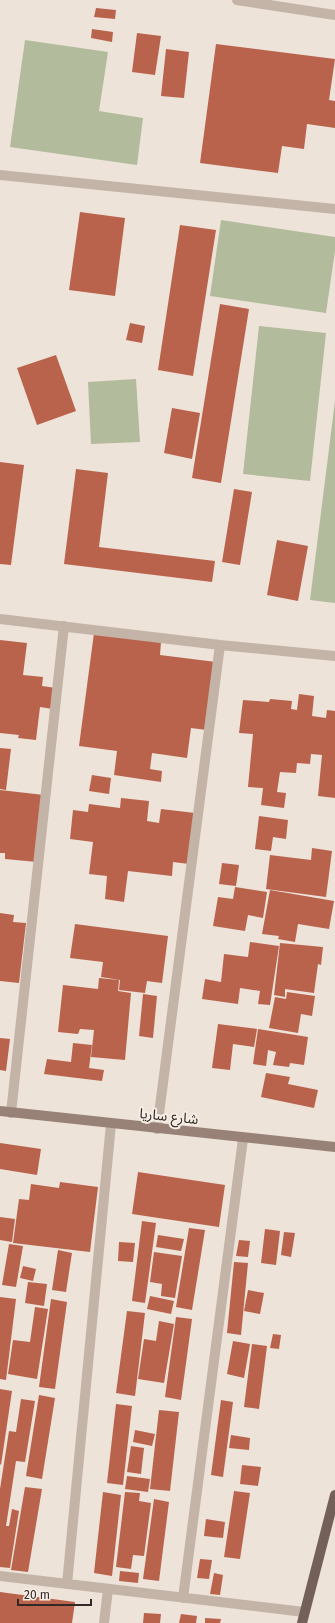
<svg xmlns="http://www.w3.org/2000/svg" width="335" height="1623" viewBox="0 0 335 1623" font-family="'Fira Sans','Noto Sans Arabic',sans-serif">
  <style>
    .green { fill: #b2bb9b }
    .building { fill: #b9624c }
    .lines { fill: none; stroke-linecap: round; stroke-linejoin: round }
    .lane { stroke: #c4b3a7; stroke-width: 10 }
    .street { stroke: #c4b3a7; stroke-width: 10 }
    .secondary { stroke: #988278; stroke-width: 10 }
    .primary { stroke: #726059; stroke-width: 10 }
    .labels { text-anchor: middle; stroke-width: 4; stroke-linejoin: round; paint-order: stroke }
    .street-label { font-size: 14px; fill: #322926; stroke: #f6ede5 }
  </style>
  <rect width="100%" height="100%" fill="#eee3d9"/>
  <!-- green -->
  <path class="green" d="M25,40L108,52L99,111L143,118L137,165L10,147Z
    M221,220L335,237V251L326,313L210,296Z
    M259,326L326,333L310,481L243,474Z
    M136,379L140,442L91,444L88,382Z
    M335,401V603L310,600Z"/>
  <!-- building -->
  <path class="building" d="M96,8L116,10L115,19L94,17Z
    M92,29L113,32L112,42L91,38Z
    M137,33L161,36L155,75L132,72Z
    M216,44L335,59L329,100L335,101V128L307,124L304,149L282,146L278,173L200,163Z
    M166,49L189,52L184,98L161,96Z
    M80,212L125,218L115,296L69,290Z
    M180,225L216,230L193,376L158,370Z
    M220,304L249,309L221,483L192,478Z
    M130,323L145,326L142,343L126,340Z
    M56,355L76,411L37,425L17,368Z
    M172,408L200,413L192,459L164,453Z
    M0,462L24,465L11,565L0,564Z
    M76,469L108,473L99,547L215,561L212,582L64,564Z
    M234,489L252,492L240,565L222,562Z
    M277,540L308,546L298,601L267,595Z
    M94,633L161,642L160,655L216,662L207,730L191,728L187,758L152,753L150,769L162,771L161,782L114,775L117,751L79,746Z
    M0,640L27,643L23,675L43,677L42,686L56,688L53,709L40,707L36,740L18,738L19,735L0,733Z
    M299,694L314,696L312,716L326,718L327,710L335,711V798L318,796L322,755L311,754L310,764L297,763L296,773L280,772L277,792L286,793L284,808L261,805L263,788L248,787L253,734L239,733L243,700L269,702L270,699L292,701L291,709L297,710Z
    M0,748L11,749L6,790L0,789Z
    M92,775L111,778L109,794L89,791Z
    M0,790L44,795L37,862L5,859V853H0Z
    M121,798L149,801L147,821L159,823L161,809L195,813L189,864L173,862L172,876L128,871L124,902L105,899L107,876L89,874L93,842L70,839L73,810L88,812L89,804L120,808Z
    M259,816L288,820L286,839L273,837L271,851L255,849Z
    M312,848L332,851L326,897L266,889L270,855L311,860Z
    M222,863L239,865L236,886L219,884Z
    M235,887L267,892L263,918L248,915L245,931L213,926L218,897L233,899Z
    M270,890L334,901L329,929L298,924L295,942L278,939L279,936L262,934Z
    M0,913L14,915L13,922L26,923L19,983L0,981Z
    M75,924L168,936L162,983L147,981L145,993L119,990L120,980L101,977L103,962L70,958Z
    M250,942L279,946L270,1005L258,1004L260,991L240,988L238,1004L202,999L205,979L221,982L224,954L248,957Z
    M280,943L323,947L321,965L318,964L314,993L285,989V997L274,995Z
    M99,978L119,980L118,991L131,993L125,1060L91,1057L94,1030L80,1029L78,1034L58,1032L63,985L98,989Z
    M287,992L315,996L312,1016L301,1014L298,1033L269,1028L275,997L286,999Z
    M143,994L157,996L153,1038L139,1036Z
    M218,1024L257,1029L254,1047L233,1044L230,1070L212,1068Z
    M258,1029L308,1037L304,1065L290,1063L289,1067L273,1065L276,1052L268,1050L266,1066L253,1064Z
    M0,1038L10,1039L6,1071L0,1070Z
    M73,1043L92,1045L89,1068L104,1070L102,1081L44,1074L47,1059L71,1062Z
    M266,1073L290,1077L288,1084L318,1090L314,1108L261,1097Z
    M0,1143L41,1149L37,1175L0,1169Z
    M138,1172L225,1185L219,1227L132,1214Z
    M60,1182L98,1187L90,1252L13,1243L19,1199L29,1200L31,1184L59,1188Z
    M0,1217L15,1219L12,1242L0,1240Z
    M142,1221L156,1223L145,1303L132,1301Z
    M189,1228L205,1230L192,1310L176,1307Z
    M265,1229L280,1231L276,1265L261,1263Z
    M284,1232L295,1233L291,1257L281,1255Z
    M158,1235L184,1239L181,1251L156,1247Z
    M239,1240L250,1241L248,1257L236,1256Z
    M119,1242L135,1243L133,1262L118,1261Z
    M9,1244L23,1246L16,1287L2,1285Z
    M58,1250L72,1253L66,1292L52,1290Z
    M154,1252L182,1256L175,1298L161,1296L162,1284L150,1282Z
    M234,1262L248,1263L241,1335L227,1333Z
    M23,1266L36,1269L33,1281L20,1278Z
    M28,1282L47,1284L44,1306L25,1303Z
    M248,1290L264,1293L260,1314L244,1311Z
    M150,1296L174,1301L171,1314L147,1309Z
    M0,1297L16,1299L6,1380L0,1379Z
    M51,1299L67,1302L55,1389L39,1387Z
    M35,1307L48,1309L37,1379L8,1374L13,1340L30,1342Z
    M127,1311L145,1313L135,1396L116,1393Z
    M176,1317L192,1319L181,1400L165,1397Z
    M159,1321L174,1324L164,1383L138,1379L144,1339L156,1341Z
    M273,1334L281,1335L279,1349L270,1348Z
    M233,1341L250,1344L244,1378L227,1374Z
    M252,1344L267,1346L259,1409L244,1407Z
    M0,1389L12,1391L1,1465L0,1464Z
    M39,1395L55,1398L42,1479L26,1476Z
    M21,1399L35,1401L25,1462L16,1461L6,1526H9L12,1509L19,1511L10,1568L0,1567V1489L9,1431L16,1432Z
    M221,1400L233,1402L223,1477L211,1475Z
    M116,1404L132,1406L123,1485L107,1483Z
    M159,1410L179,1412L170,1491L150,1489Z
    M135,1430L155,1434L152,1446L133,1442Z
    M231,1435L250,1438L249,1450L229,1448Z
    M131,1446L144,1448L141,1474L127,1472Z
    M242,1465L261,1467L258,1486L240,1484Z
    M127,1476L150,1479L148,1492L125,1489Z
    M25,1487L42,1489L28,1572L11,1570Z
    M234,1491L250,1493L240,1559L224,1557Z
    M103,1492L121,1495L112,1576L94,1573Z
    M125,1492L140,1493L139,1501L151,1503L144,1556L133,1555L131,1569L116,1567Z
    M154,1499L169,1502L159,1581L143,1579Z
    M206,1519L225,1522L223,1538L204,1536Z
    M200,1559L212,1560L209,1579L197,1578Z
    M120,1571L139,1573L138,1583L119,1581Z
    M214,1573L223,1575L220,1595L210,1594Z
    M0,1592L75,1602L72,1623H0Z
    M144,1613L161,1614L160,1623H143Z
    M181,1614L197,1616L196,1623H179Z
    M205,1618L221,1619L220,1623H205Z"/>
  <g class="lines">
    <!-- lane -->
    <path class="lane" d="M237,0L335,15
      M0,175L335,209"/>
    <!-- street -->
    <path class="street" d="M0,619L220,645L335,656
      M11,1113L64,626
      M157,1129L220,645
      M0,1576L304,1612
      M67,1584L111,1124
      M183,1598L243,1139
      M104,1623L108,1589"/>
    <!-- secondary -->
    <path class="secondary" d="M0,1111L335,1147"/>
    <!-- primary -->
    <path class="primary" d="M302,1623L335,1495"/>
  </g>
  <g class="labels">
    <!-- street labels -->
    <g class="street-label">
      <text transform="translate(169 1116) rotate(6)" y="5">شارع ساريا</text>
    </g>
  </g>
  <!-- scale -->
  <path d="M18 1599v6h73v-6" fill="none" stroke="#322926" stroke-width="2"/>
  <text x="24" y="1599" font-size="12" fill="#322926" stroke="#f6ede5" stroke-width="3" paint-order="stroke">20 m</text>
</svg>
